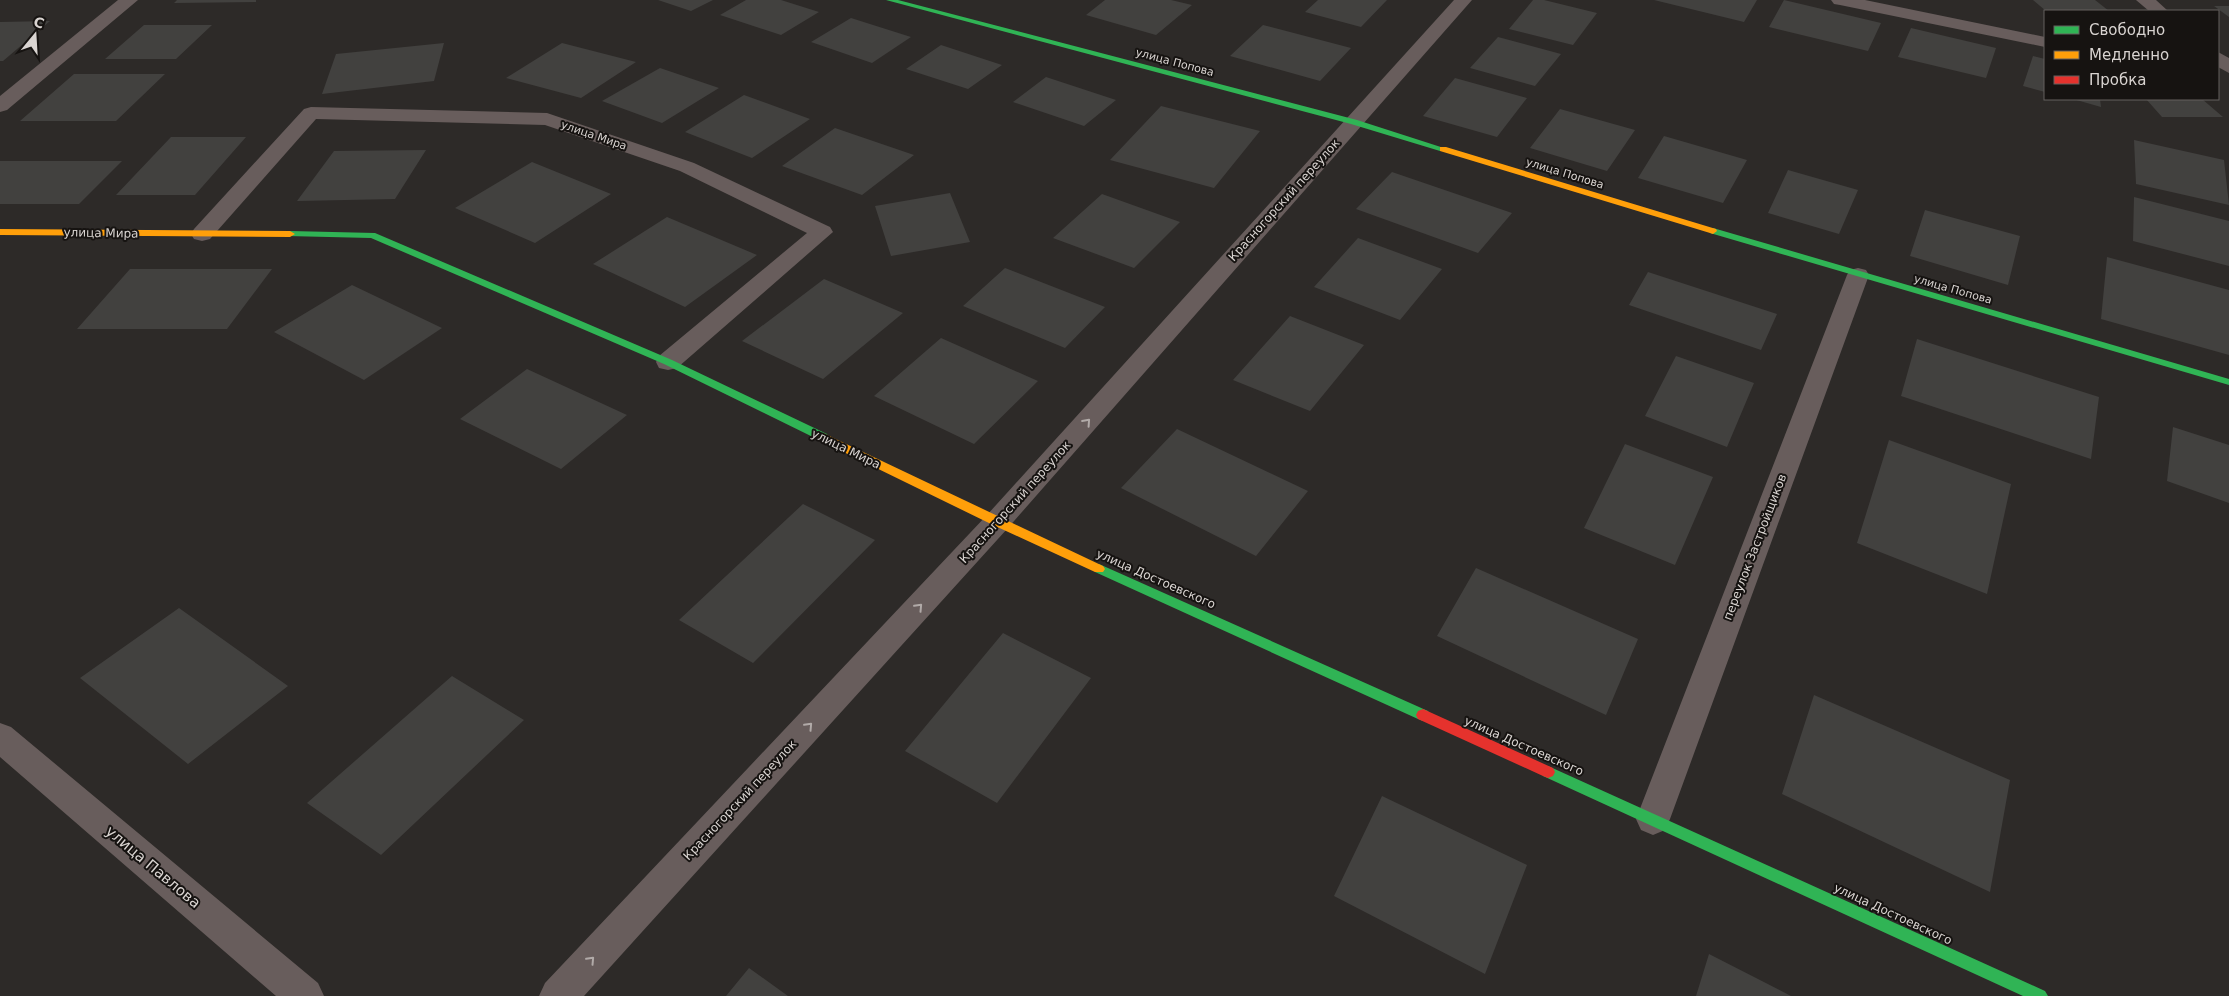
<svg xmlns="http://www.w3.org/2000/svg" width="2229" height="996" viewBox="0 0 2229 996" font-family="'DejaVu Sans',sans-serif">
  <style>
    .building { fill: #42413f }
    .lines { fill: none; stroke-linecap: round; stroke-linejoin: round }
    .street { fill: #685d5c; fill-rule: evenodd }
    .fast { fill: #30b455; fill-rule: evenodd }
    .slow { fill: #ff9f0a; fill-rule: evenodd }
    .jam { fill: #e5322d; fill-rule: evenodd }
    .oneway { stroke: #b1aaa8 }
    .labels { text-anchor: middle; stroke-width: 4; stroke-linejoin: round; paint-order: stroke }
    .far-street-label { font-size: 11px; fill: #d9d4d1; stroke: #161311 }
    .street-label { font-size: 12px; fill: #d9d4d1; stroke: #161311 }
    .near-street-label { font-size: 15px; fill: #d9d4d1; stroke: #161311 }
  </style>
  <rect width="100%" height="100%" fill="#2d2a28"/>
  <!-- building -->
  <path class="building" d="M177,0H256V2L174,3Z
    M658,0H713L691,11Z
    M746,0H781L819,12L781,35L720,15Z
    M1105,0H1171L1192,5L1156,35L1086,15Z
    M1318,0H1387L1361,27L1305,12Z
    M1533,0H1544L1597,13L1573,45L1509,29Z
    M1654,0H1757L1744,22Z
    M1784,0L1881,23L1868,51L1769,27Z
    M2033,0H2095L2109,11H2046Z
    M2214,6H2229V17Z
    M851,18L911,37L872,63L811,42Z
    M50,21L3,61H0V22Z
    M144,25H212L176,59H105Z
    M1263,25L1351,48L1320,81L1230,56Z
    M1911,28L1996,48L1986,78L1898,57Z
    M1498,37L1561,54L1535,86L1470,68Z
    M444,43L434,81L322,94L336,54Z
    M562,43L636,62L581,98L506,78Z
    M941,45L1002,65L968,89L906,69Z
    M2033,56L2045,59V92L2023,86Z
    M660,68L719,88L662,123L602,101Z
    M74,74H165L116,121H20Z
    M1046,77L1116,100L1084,126L1013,102Z
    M1455,78L1527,98L1497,137L1423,116Z
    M744,95L810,119L752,158L685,132Z
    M2073,99H2100L2101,107Z
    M2146,99H2202L2223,117H2162Z
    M1161,106L1260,131L1214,188L1110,160Z
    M1560,109L1635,130L1607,171L1530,148Z
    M835,128L914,155L862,195L782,166Z
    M1664,136L1747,160L1723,203L1638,178Z
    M171,137H246L195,195H116Z
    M2134,140L2224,160L2229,205L2136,184Z
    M426,150L395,199L297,201L334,151Z
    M0,161H122L79,204H0Z
    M532,162L611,194L535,243L455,208Z
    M1788,170L1858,190L1839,234L1768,213Z
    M1392,172L1512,213L1478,253L1356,209Z
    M950,193L970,242L891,256L875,206Z
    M1102,194L1180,222L1134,268L1053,238Z
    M2134,197L2229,221V266L2133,241Z
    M1925,210L2020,236L2008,285L1910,256Z
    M667,217L757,255L685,307L593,264Z
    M1358,238L1442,269L1400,320L1314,287Z
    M2107,257L2229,290V355L2101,319Z
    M1005,268L1105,307L1065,348L963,306Z
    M130,269H272L227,329H77Z
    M1648,272L1777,314L1761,350L1629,305Z
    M824,279L903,313L823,379L742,341Z
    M352,285L442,328L364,380L274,332Z
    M1290,316L1364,345L1310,411L1233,380Z
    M941,338L1038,381L974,444L874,396Z
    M1917,339L2099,397L2091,459L1901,396Z
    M1676,356L1754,383L1727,447L1645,416Z
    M527,369L627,415L561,469L460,419Z
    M2173,427L2229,445V503L2167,481Z
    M1177,429L1308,491L1256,556L1121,488Z
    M1889,440L2011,484L1987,594L1857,543Z
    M1625,444L1713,477L1675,565L1584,528Z
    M803,504L875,540L753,663L679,620Z
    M1476,568L1638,639L1606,715L1437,636Z
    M179,608L288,686L188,764L80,678Z
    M1003,633L1091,678L997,803L905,751Z
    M452,676L524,720L381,855L307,803Z
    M1814,695L2010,780L1990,892L1782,794Z
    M1382,796L1527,865L1485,974L1334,896Z
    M1709,954L1791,996H1696Z
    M749,968L788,996H726Z"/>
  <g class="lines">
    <!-- street -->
    <path class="street" d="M118,0H138L7,110L0,112V96Z
      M1454,0H1472L1007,529L584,996H539L545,983L987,515Z
      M1831,0H1865L2045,37V47L1840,5L1834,4Z
      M2136,0H2156L2168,11H2149Z
      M2218,52L2229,58V73L2218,67Z
      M311,107L547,113L694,163L830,227L833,232L677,368L668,370L659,368L656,362L659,356L807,233L680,171L545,125L316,119L210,239L202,241L194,239L191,234L194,229L304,109Z
      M1858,268L1866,270L1869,275L1670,819L1665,830L1653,835L1641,830L1636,819L1847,275L1850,270Z
      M0,723L11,727L318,983L324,996H276L0,757Z"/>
    <!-- fast -->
    <path class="fast" d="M886,0H898L1357,120L1447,149L1443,151H1440L1351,124Z
      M1713,228L2229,379V385L1710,233L1709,231Z
      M290,231L375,233L672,360L827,434L828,437L823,441L819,440L664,364L371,238L287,236L285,234Z
      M1099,564L1428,711L1430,715L1428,719L1423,721L1418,719L1095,572L1093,569L1095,566Z
      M1548,766L2045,991L2048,996H2023L1543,776L1541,772L1543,768Z"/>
    <!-- slow -->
    <path class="slow" d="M1440,147H1446L1716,229L1717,231L1713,234L1710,233L1440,151Z
      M0,229L290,231L295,234L290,237L0,235Z
      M823,433L1103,566L1105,569L1103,572H1095L993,525L819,440L818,437L819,434Z"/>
    <!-- jam -->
    <path class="jam" d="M1423,709L1553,768L1555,772L1553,776L1548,778L1543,776L1418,719L1416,715L1418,711Z"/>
  </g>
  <!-- one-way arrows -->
  <defs><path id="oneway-chevron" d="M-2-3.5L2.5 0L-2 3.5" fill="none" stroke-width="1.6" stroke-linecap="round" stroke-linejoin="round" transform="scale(1.25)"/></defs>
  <g class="oneway">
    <use href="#oneway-chevron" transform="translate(1087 422) rotate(-48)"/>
    <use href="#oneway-chevron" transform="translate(919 607) rotate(-47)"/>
    <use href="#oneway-chevron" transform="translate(809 726) rotate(-47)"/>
    <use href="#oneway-chevron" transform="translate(591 960) rotate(-47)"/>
  </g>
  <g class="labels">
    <!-- far-street labels -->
    <g class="far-street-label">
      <text transform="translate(1175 62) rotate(15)" y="4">улица Попова</text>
      <text transform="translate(594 135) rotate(19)" y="4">улица Мира</text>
      <text transform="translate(1565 173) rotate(17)" y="4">улица Попова</text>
      <text transform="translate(1953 289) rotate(16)" y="4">улица Попова</text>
    </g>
    <!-- street labels -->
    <g class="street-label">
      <text transform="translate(1284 200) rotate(-48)" y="4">Красногорский переулок</text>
      <text transform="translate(101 233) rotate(1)" y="4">улица Мира</text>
      <text transform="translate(846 449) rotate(26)" y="4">улица Мира</text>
      <text transform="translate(1015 502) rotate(-48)" y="4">Красногорский переулок</text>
      <text transform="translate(1755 547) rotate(-69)" y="4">переулок Застройщиков</text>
      <text transform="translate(1156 579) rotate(24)" y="4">улица Достоевского</text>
      <text transform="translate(1524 746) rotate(24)" y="4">улица Достоевского</text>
      <text transform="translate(740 800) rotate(-47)" y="4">Красногорский переулок</text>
      <text transform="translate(1893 914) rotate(25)" y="4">улица Достоевского</text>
    </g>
    <!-- near-street labels -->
    <g class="near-street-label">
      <text transform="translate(153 867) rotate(40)" y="5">улица Павлова</text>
    </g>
  </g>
  <!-- legend -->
  <rect x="2044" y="10" width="175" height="90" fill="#161311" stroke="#64605e"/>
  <rect x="2054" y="26" width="25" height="8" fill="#30b455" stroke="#64605e"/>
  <text x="2089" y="35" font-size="15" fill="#d9d4d1">Свободно</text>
  <rect x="2054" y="51" width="25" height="8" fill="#ff9f0a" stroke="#64605e"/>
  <text x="2089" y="60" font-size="15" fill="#d9d4d1">Медленно</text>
  <rect x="2054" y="76" width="25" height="8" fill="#e5322d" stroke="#64605e"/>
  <text x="2089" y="85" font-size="15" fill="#d9d4d1">Пробка</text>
  <!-- north arrow -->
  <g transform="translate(35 35) rotate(18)" stroke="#161311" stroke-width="4" paint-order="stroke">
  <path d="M0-4L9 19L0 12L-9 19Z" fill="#d9d4d1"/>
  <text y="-8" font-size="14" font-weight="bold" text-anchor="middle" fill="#d9d4d1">С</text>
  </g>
</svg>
